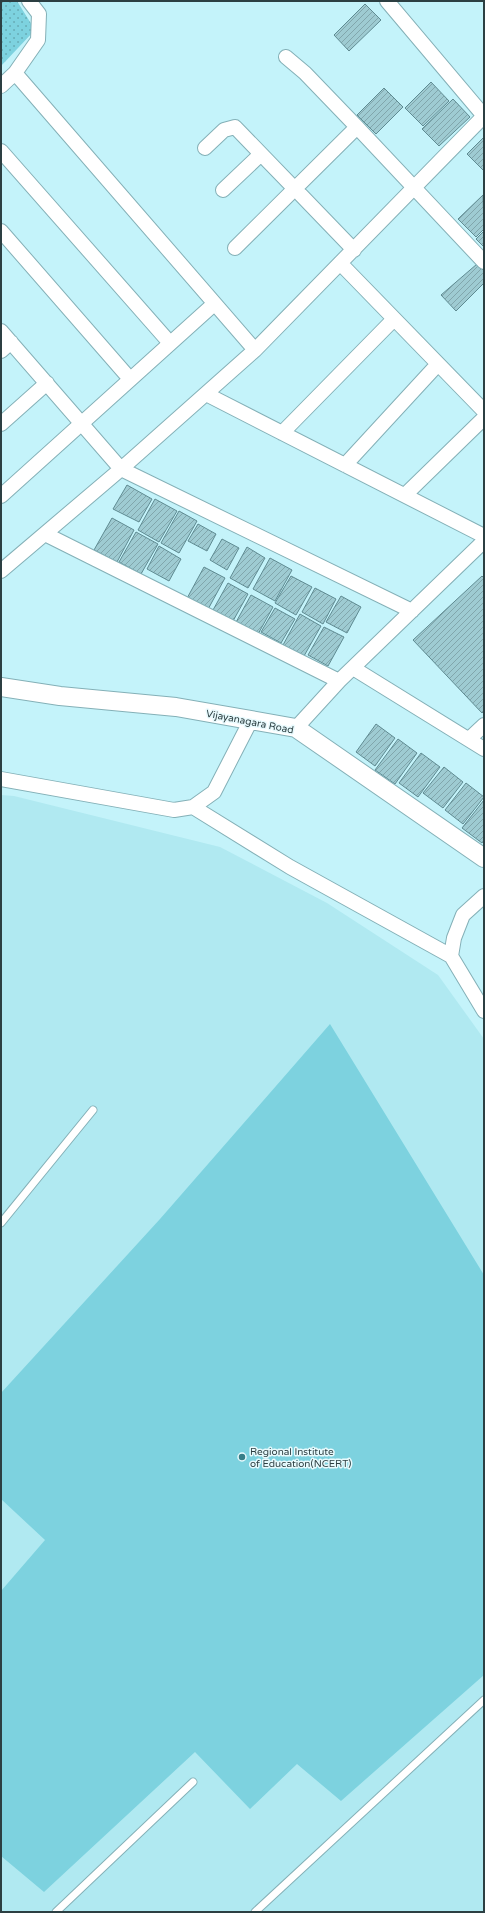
<svg xmlns="http://www.w3.org/2000/svg" width="485" height="1913" viewBox="0 0 485 1913" font-family="'Varela Round',sans-serif">
  <style>
    .built { fill: #b0e9f1 }
    .green { fill: #7dd2df }
    .park { fill: url(#park-dots) }
    .building { fill: url(#building-hatch); stroke: #5f8b92 }
    .lines { fill: none; stroke-linecap: round; stroke-linejoin: round }
    .service-casing { stroke: #84b0b7; stroke-width: 9 }
    .minor-casing { stroke: #84b0b7; stroke-width: 16 }
    .tertiary-casing { stroke: #84b0b7; stroke-width: 20 }
    .service { stroke: #fff; stroke-width: 7 }
    .minor { stroke: #fff; stroke-width: 14 }
    .tertiary { stroke: #fff; stroke-width: 18 }
    .poi-dot { fill: #377e88; stroke: #e8fafd; stroke-width: 1.5 }
    .labels { text-anchor: middle; stroke-width: 3; stroke-linejoin: round; paint-order: stroke }
    .street-label { font-size: 10px; fill: #2c3f42; stroke: #e8fafd }
    .poi-label { font-size: 10px; fill: #2c3f42; stroke: #e8fafd; text-anchor: start }
  </style>
  <defs>
    <pattern id="park-dots" width="8" height="8" patternUnits="userSpaceOnUse"><rect width="8" height="8" fill="#7dd2df"/><path d="M2 2h.1M6 6h.1" fill="none" stroke="#67acb6" stroke-width="1.8" stroke-linecap="round"/></pattern>
    <pattern id="building-hatch" width="6" height="6" patternUnits="userSpaceOnUse"><rect width="6" height="6" fill="#9ecbd2"/><path d="M-1 1l2-2M0 6l6-6M5 7l2-2" fill="none" stroke="#81a6ac"/></pattern>
  </defs>
  <rect width="100%" height="100%" fill="#c4f3fa"/>
  <!-- built -->
  <path class="built" d="M1,795L14,796L220,847L327,903L438,975L484,1039V1912H1Z"/>
  <!-- green -->
  <path class="green" d="M330,1024L484,1275V1675L341,1801L297,1764L250,1809L195,1752L44,1892L1,1856V1591L45,1540L1,1499V1393L160,1219Z"/>
  <!-- park -->
  <path class="park" d="M1,1H17L35,30L1,66Z"/>
  <!-- building -->
  <path class="building" d="M365,4L381,20L349,51L334,35Z
    M431,82L449,101L423,126L405,108Z
    M384,88L403,107L376,134L357,115Z
    M453,99L470,117L439,146L422,129Z
    M484,137V171L467,154Z
    M483,195L484,229L476,237L458,219Z
    M484,231V247L476,239Z
    M477,264L484,271V283L456,311L441,295Z
    M127,485L152,499L139,522L113,509Z
    M155,499L177,511L159,542L138,530Z
    M179,511L197,521L179,553L161,543Z
    M112,518L134,530L117,562L94,550Z
    M198,524L216,534L207,551L188,541Z
    M136,532L158,544L141,574L119,562Z
    M222,539L239,548L227,570L210,560Z
    M159,546L181,559L169,581L147,569Z
    M247,547L265,558L248,588L230,578Z
    M270,558L292,570L275,601L253,589Z
    M204,567L225,578L206,613L185,602Z
    M291,576L312,587L296,615L275,603Z
    M482,576L484,578V711L482,713L413,640Z
    M228,583L248,594L233,621L213,610Z
    M315,588L336,599L323,624L302,612Z
    M251,595L273,607L257,636L235,624Z
    M341,596L361,607L347,633L326,622Z
    M275,608L295,619L281,643L261,632Z
    M300,614L321,626L304,656L283,645Z
    M324,627L344,637L328,666L308,655Z
    M376,724L395,738L375,766L356,752Z
    M398,739L417,753L395,784L375,770Z
    M421,753L440,767L418,797L399,783Z
    M444,767L463,782L443,808L423,793Z
    M466,783L484,797L463,824L445,810Z
    M484,800V840L482,843L462,828Z"/>
  <g class="lines">
    <defs>
      <path id="service" d="M1,1223L93,1110
        M56,1912L193,1782
        M255,1912L484,1700"/>
      <path id="minor" d="M387,1L484,116
        M286,57L305,73L357,127L484,262
        M15,73L255,350
        M1,86L15,73L38,40L39,14L29,1
        M205,148L224,130L235,127L294,188
        M1,151L170,343
        M223,190L261,154
        M301,195L354,250
        M1,231L130,379
        M235,248L357,127
        M340,263L484,411
        M1,331L121,469L412,611
        M1,351L11,342
        M206,394L484,536
        M1,424L47,383
        M282,433L394,319
        M345,465L438,364
        M405,495L484,418
        M1,496L214,304
        M45,534L339,681
        M1,571L121,469L255,350L484,116
        M353,668L484,749
        M296,728L339,681L484,541
        M469,739L484,725
        M1,779L174,810L193,807L214,792L251,720
        M193,807L290,867L451,956
        M484,896L463,915L454,938L451,956L484,1011"/>
      <path id="tertiary" d="M1,687L60,696L176,707L296,728L484,858"/>
    </defs>
    <!-- service casing -->
    <use href="#service" class="service-casing"/>
    <!-- minor casing -->
    <use href="#minor" class="minor-casing"/>
    <!-- tertiary casing -->
    <use href="#tertiary" class="tertiary-casing"/>
    <!-- service -->
    <use href="#service" class="service"/>
    <!-- minor -->
    <use href="#minor" class="minor"/>
    <!-- tertiary -->
    <use href="#tertiary" class="tertiary"/>
  </g>
  <!-- markers -->
  <circle class="poi-dot" cx="242" cy="1457" r="4"/>
  <g class="labels">
    <!-- street labels -->
    <g class="street-label">
      <text transform="translate(250 721) rotate(11)" y="4">Vijayanagara Road</text>
    </g>
    <!-- poi labels -->
    <g class="poi-label">
      <text x="250" y="1455">Regional Institute<tspan x="250" dy="12">of Education(NCERT)</tspan></text>
    </g>
  </g>
  <!-- border -->
  <rect width="485" height="1913" fill="none" stroke="#2c3f42" stroke-width="4"/>
</svg>
